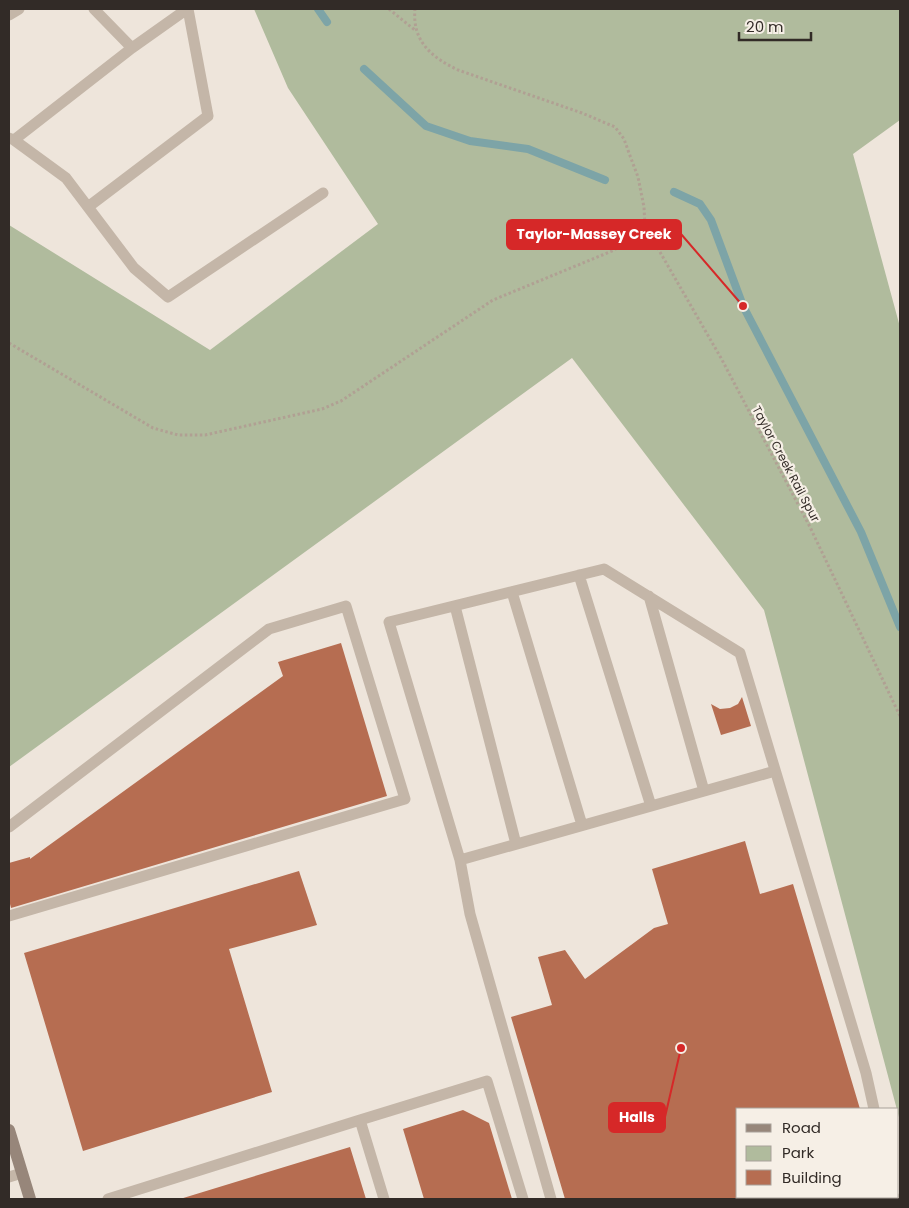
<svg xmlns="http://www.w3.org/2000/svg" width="909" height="1208" viewBox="0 0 909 1208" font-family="Poppins,sans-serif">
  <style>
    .green { fill: #b0bb9d }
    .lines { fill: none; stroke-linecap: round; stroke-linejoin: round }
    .stream { stroke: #7da4a7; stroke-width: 8 }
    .building { fill: #b66d51 }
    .path { stroke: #b0a093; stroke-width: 3; stroke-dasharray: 2.5 2.5; stroke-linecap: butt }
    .lane { stroke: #c4b6a8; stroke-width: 11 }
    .secondary { stroke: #97867a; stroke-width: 12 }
    .labels { text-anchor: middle; stroke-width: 4.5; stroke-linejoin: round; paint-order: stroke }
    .street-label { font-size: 12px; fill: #322b27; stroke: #f6efe6 }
    .leader { fill: none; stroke: #d62828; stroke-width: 2 }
    .callout-dot { fill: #d62828; stroke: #f6efe6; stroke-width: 2 }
    .callout { fill: #d62828; stroke: #d62828; stroke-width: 2 }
    .callout-label { font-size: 14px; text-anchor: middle; font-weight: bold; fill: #fff }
  </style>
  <rect width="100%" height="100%" fill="#eee5db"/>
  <!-- green -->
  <path class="green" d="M254,9H900V120L853,154L900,327V1121L764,610L572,358L9,767V225L210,350L378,224L288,88Z"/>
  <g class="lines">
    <!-- stream -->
    <path class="stream" d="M318,9L327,22
      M364,69L426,126L470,141L528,149L605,180
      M674,192L700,204L711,220L743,306L861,532L900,627"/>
  </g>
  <!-- building -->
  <path class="building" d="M341,643L387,796L11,908L9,900V863L30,857V859L283,676L278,662Z
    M742,697L751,726L721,735L711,704L720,709L730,708L738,704Z
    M745,841L760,894L793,884L860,1109H738V1197H840V1199H565L511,1017L552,1005L538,957L565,950L585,979L654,928L668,924L652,869Z
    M299,871L317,925L229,949L272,1092L83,1151L24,953Z
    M463,1110L489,1123L512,1199H424L403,1129Z
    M350,1147L366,1199H180Z"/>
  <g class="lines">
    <!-- path -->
    <path class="path" d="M389,9L416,31
      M645,226L721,358L810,527L900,716
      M9,343L153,428L178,435H205L322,409L341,401L493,300L612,251L636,238L645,226L644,207L638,177L629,153L624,139L615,127L582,113L458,70C431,57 412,41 415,9"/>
    <!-- lane -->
    <path class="lane" d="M9,15L19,9
      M132,48L187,9
      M9,138L14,140L132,48L94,9
      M14,140L66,178L134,268L168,297L323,193
      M88,207L208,116L188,9
      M579,575L651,806
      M512,592L582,825
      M649,596L704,791
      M455,606L516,844
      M775,771L460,860L389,622L604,569L740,653L866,1073L874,1109
      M9,827L269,629L346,606L405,799L9,916
      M460,860L470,914L551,1199
      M360,1120L487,1081L523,1199
      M9,1177L22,1173
      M894,1197V1199
      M108,1199L360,1120L384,1199"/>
    <!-- secondary -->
    <path class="secondary" d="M9,1130L30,1199"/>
  </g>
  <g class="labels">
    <!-- street labels -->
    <g class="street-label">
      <text transform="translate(786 464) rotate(62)" y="4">Taylor Creek Rail Spur</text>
    </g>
  </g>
  <!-- callouts -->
  <path class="leader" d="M743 306L681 234M681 1048L665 1117"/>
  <g class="callout-dot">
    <circle cx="743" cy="306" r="5"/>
    <circle cx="681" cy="1048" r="5"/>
  </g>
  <g class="callout">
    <rect x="507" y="220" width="174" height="29" rx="5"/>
    <rect x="609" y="1103" width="56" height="29" rx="5"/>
  </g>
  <g class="callout-label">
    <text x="594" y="239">Taylor-Massey Creek</text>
    <text x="637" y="1122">Halls</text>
  </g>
  <!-- border -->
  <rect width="909" height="1208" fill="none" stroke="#322b27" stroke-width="20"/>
  <!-- legend -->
  <rect x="736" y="1108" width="162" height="90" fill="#f6efe6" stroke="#a8a19a"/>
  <rect x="746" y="1124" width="25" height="8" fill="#97867a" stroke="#a8a19a"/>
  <text x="782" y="1133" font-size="15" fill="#322b27">Road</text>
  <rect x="746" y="1146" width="25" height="15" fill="#b0bb9d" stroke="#a8a19a"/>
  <text x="782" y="1158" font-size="15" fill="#322b27">Park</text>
  <rect x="746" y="1170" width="25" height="15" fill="#b66d51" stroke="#a8a19a"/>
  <text x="782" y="1183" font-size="15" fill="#322b27">Building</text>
  <!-- scale -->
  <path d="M739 32v8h72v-8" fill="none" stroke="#322b27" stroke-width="2.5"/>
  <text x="746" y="32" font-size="15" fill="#322b27" stroke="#f6efe6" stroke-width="4" paint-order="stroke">20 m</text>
</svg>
